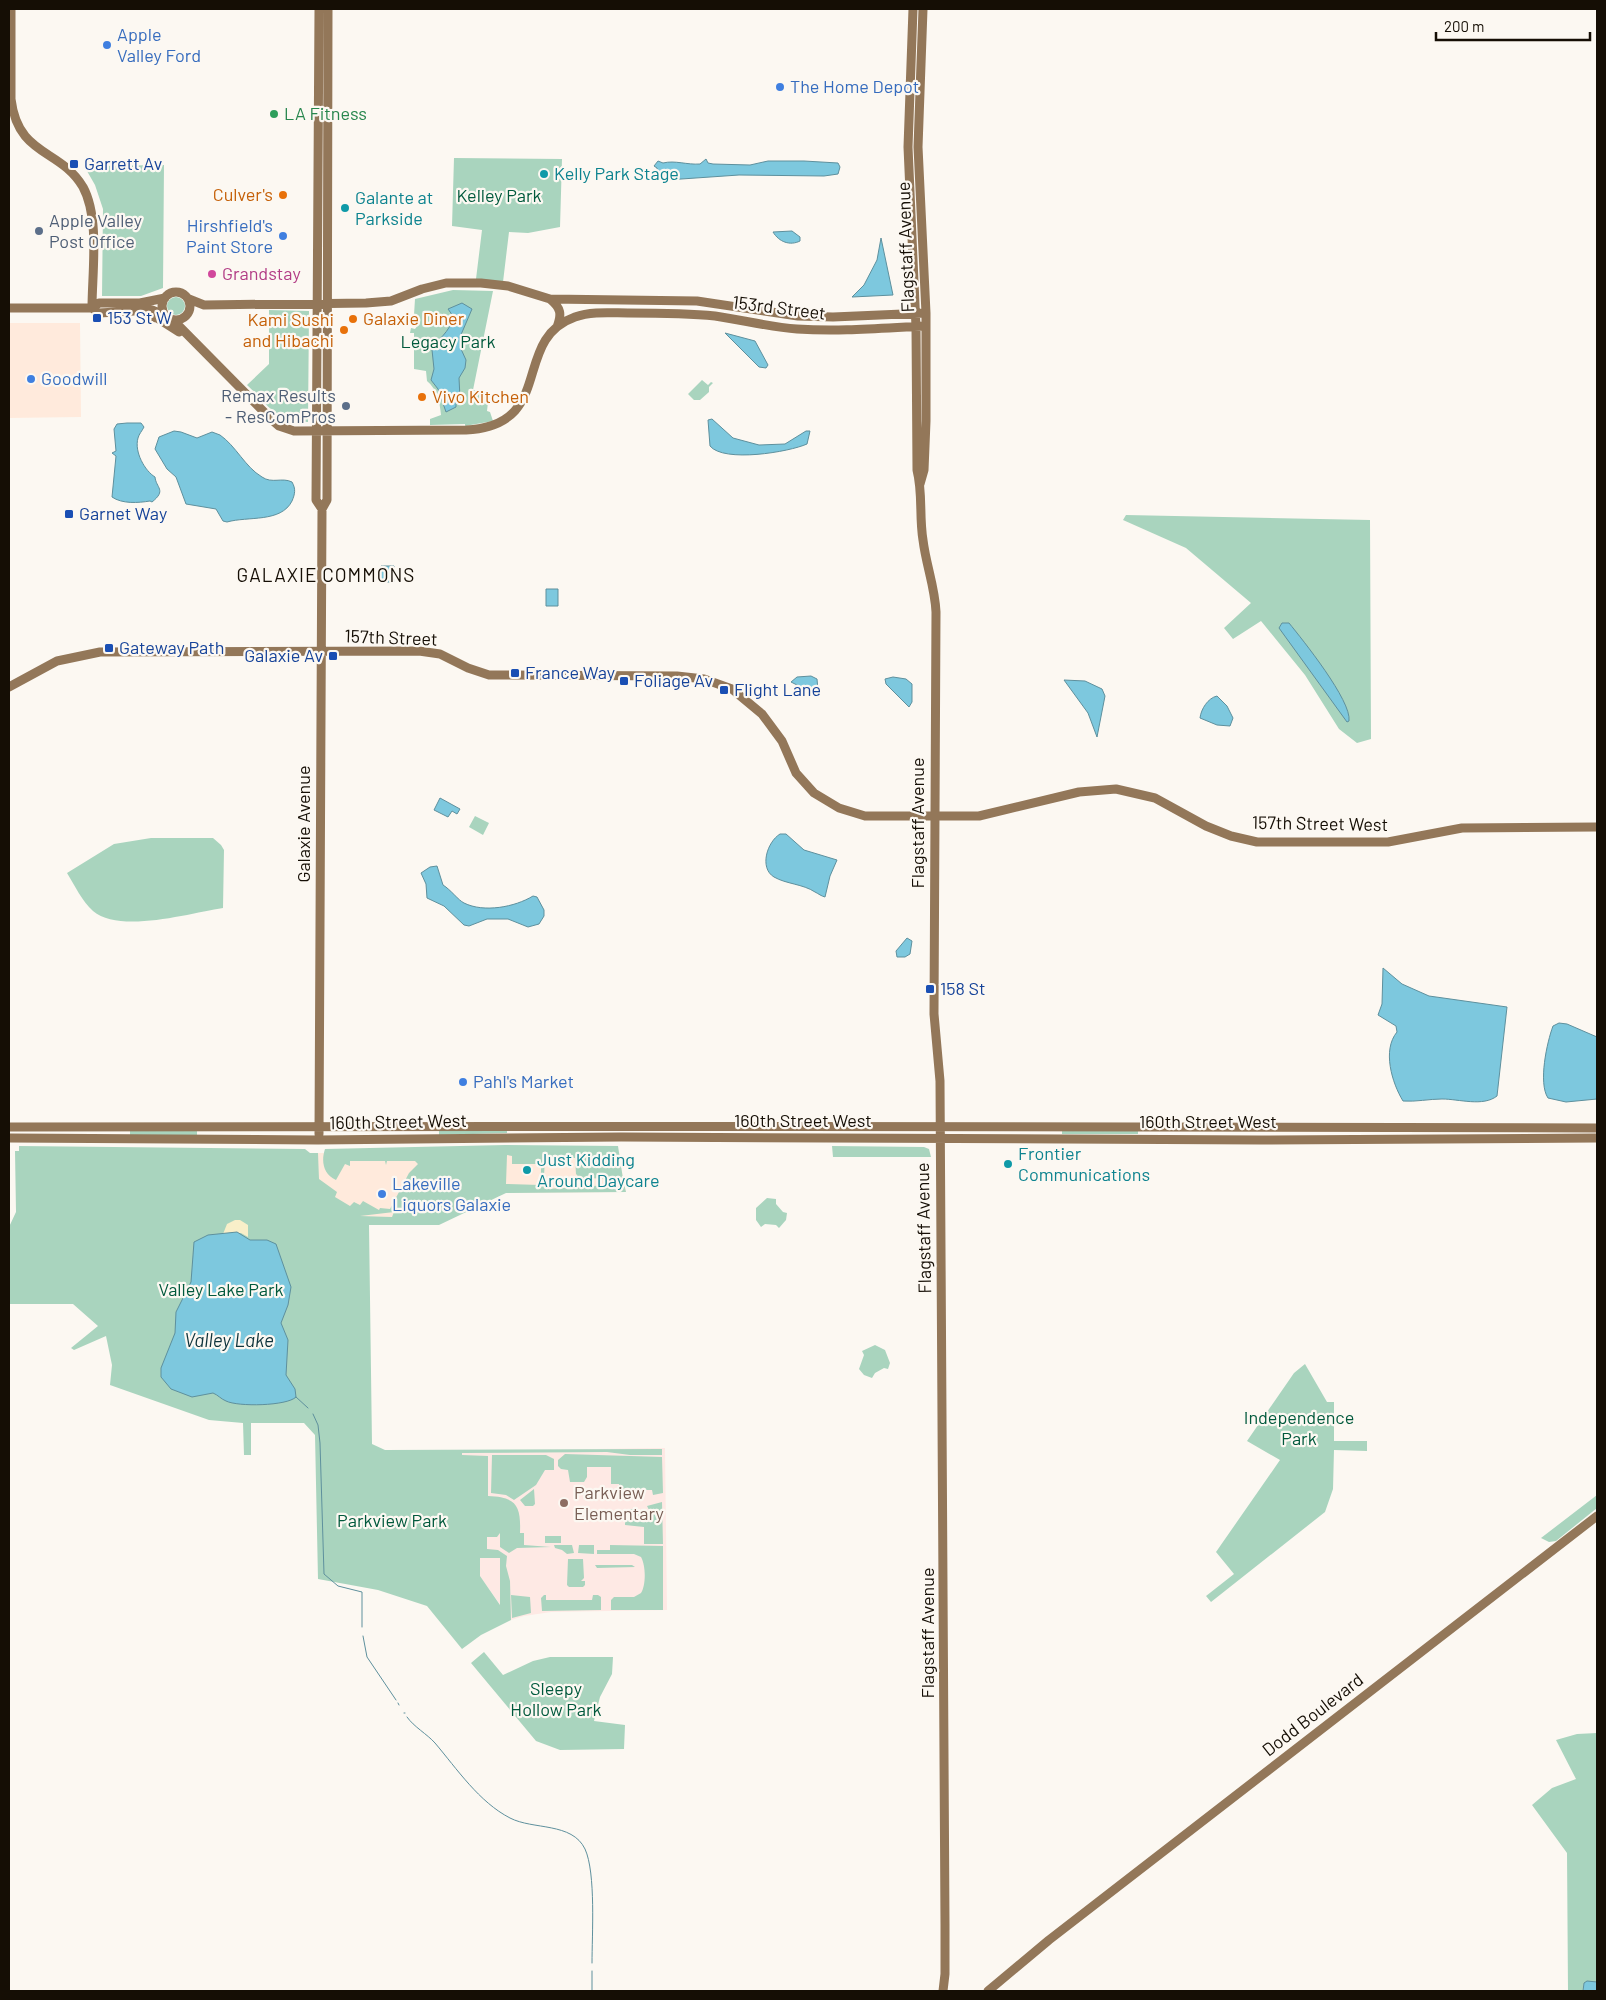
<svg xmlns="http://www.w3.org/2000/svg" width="1606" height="2000" viewBox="0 0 1606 2000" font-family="Barlow,sans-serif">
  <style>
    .commercial { fill: #ffeadc }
    .education { fill: #fee9e4 }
    .green { fill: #a9d4be; fill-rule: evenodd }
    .sand { fill: #f9efc9 }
    .water { fill: #7dc8de; stroke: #5e909d }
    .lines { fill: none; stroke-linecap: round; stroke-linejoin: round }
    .stream { stroke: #5e909d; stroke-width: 1 }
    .secondary { stroke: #937759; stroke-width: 9 }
    .shop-dot { fill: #3f7fe0; stroke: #fcf8f2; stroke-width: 2 }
    .leisure-dot { fill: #2e9e5b; stroke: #fcf8f2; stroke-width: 2 }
    .transit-dot { fill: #1a4fb4; stroke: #fcf8f2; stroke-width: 2 }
    .culture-dot { fill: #0f9aa8; stroke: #fcf8f2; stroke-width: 2 }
    .food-dot { fill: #e8710a; stroke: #fcf8f2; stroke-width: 2 }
    .service-dot { fill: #5c6f8a; stroke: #fcf8f2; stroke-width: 2 }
    .hotel-dot { fill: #d1479c; stroke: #fcf8f2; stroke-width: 2 }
    .education-dot { fill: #8d6e63; stroke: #fcf8f2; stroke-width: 2 }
    .labels { text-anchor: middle; stroke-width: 4.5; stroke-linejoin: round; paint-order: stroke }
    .shop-label { font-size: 18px; fill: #366cbe; stroke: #fcf8f2; text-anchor: start }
    .leisure-label { font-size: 18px; fill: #27864d; stroke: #fcf8f2; text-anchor: start }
    .transit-label { font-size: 18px; fill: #164399; stroke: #fcf8f2; text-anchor: start }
    .culture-label { font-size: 18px; fill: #0d838f; stroke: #fcf8f2; text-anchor: start }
    .food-label { font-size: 18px; fill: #c56008; stroke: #fcf8f2; text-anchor: end }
    .park-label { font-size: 18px; fill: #01593c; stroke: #fcf8f2 }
    .service-label { font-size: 18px; fill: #4e5e75; stroke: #fcf8f2; text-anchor: start }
    .street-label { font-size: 18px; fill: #150e05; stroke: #fcf8f2 }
    .hotel-label { font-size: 18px; fill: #b23c85; stroke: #fcf8f2; text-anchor: start }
    .education-label { font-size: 18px; fill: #785e54; stroke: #fcf8f2; text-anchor: start }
    .neighbourhood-label { font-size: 19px; letter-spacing: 1px; fill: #150e05; stroke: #fcf8f2 }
    .water-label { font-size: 19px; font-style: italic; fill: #0e333c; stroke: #fcf8f2 }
  </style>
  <rect width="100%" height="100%" fill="#fcf8f2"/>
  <!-- commercial -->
  <path class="commercial" d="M9,323H80L81,417L9,418Z
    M505,1146H617L626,1192L506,1193Z
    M427,1152L392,1217L319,1216L318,1153Z"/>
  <!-- education -->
  <path class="education" d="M665,1448L667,1610L551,1612L524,1616L511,1620L462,1551L461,1451Z"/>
  <!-- green -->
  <path class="green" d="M454,158L562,159L560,227L528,233L509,232L503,282L476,279L482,230L452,226Z
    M164,165L163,288L141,296H102L103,209L95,185L87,171L98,166Z
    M453,290L493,291L473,390L493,394L488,402L487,411L490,412L493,421L465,426V424L430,425V419L441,415C440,403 437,389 427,381L426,371L414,369V333H410L411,328L415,329L418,325V316L414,315L415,299Z
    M167 306a9 9 0 1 1 18 0a9 9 0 1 1-18 0Z
    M269,310L309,311L308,422C276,422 268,405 247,385L269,364Z
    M702,380L708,385L711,382L713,383L709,387V392L700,400H694L688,394Z
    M1126,515L1370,520L1371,739L1357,743L1339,729L1305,675L1261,621L1233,639L1224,628L1251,603L1186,548L1123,520Z
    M475,816L489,823L483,835L469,827Z
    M151,838H213L221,845L224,850L223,908C190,913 120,934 93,911C82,901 75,886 67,873L114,844Z
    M507,1129V1133L439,1135V1131Z
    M1062,1130H1138V1134H1062Z
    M130,1131H197V1135H130Z
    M505,1145L618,1146L623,1179L580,1178L576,1174L575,1158H545L544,1176L541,1177V1164H512V1156L507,1155L506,1184L540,1185L542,1180L545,1182L546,1189L624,1184L626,1192L506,1193L439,1225H369L372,1444L385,1450L662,1449V1455H630L607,1452L462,1453V1455L488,1456V1496C517,1497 521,1506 520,1533H524V1545L551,1547L517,1548L509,1553L500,1547V1533L497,1537H487V1549L498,1550L507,1556L506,1566L510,1581L511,1620L481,1635L462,1649L427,1606L378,1590L318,1579L315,1435L304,1423H251V1455H244L243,1423L209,1420L110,1385L112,1365L106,1336L74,1350L71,1348L98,1326L73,1304H9V1227L16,1212L15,1151H19V1146L305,1149L310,1153H318L319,1179L337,1192L335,1197L350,1206L354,1202L360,1205L363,1201L379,1210L380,1208L390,1209L409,1173L418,1164L415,1161H387L386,1165L385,1161H350V1166L345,1164L336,1180C323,1174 321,1161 325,1149ZM394,1212L392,1217L360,1216ZM480,1558H500V1605L480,1576Z
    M832,1146L924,1147L929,1149L931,1157H833Z
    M767,1198L776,1199V1204L783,1212L787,1213L786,1220L779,1228L776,1225L765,1224L761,1227L756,1220V1208Z
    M875,1345L885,1350L890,1363L888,1369L884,1368L875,1373L872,1378L864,1375L859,1369L864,1355L862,1351Z
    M1305,1364L1327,1402H1334V1441H1367V1451L1334,1450L1333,1489L1325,1512L1211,1602L1206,1596L1234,1574L1216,1552L1280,1460L1247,1441L1294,1373Z
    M565,1454L662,1457L663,1493L653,1495L652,1490H619V1484H611V1467H587V1477L584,1482H570L568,1470L561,1469L558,1466V1460Z
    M492,1455H546L554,1459V1470H545L536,1485L514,1500L506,1495L491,1493Z
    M534,1489L535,1504L533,1506H525L520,1500Z
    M1597,1495V1508L1556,1541L1549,1542L1541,1538Z
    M662,1502L663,1544H644V1527L625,1525V1509H635V1513L649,1510L647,1506Z
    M545,1536H561V1543H545Z
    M554,1545H572L574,1553L567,1554L562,1550L555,1548Z
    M594,1545V1554L578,1553L579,1545Z
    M610,1545L663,1546V1610H611V1600L614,1597H634L641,1593C646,1585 646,1566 641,1557L634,1554H597V1550H610Z
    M568,1559H583L584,1578L581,1581H585V1585L583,1587H569L567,1585Z
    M595,1565H632L635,1567L597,1568Z
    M511,1595L530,1597L531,1613L512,1618Z
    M544,1595H546V1600H592L593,1595H598L601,1597V1610L542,1611L541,1598Z
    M484,1652L503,1675L533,1661L550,1657H613L612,1674L600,1697L594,1721L625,1725L624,1749L560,1750L536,1741L471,1663Z
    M1597,1733V1982L1584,1983L1583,1991H1568L1567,1853L1532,1805L1552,1788L1576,1779L1556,1740L1577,1734Z"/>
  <!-- sand -->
  <path class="sand" d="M235,1220H240L248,1225V1237L241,1233L223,1234L227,1224Z"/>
  <!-- water -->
  <path class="water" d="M706,159L708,163L713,164L750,165L768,161H804L838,163L840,167L838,174L824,176L739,175L667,180L658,178L657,168L654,166L658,161L663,163C675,160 687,165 700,164Z
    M792,231L800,237V241C790,246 779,242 773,232Z
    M881,238L893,295L852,297L864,285L877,260Z
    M462,303L472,309L460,337L461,349L466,360L465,368L459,378L460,398L456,402V407L446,412L438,389L431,380L434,369L432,350C437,338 450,334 453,316L448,309Z
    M725,333L755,341L768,365L766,368L759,367Z
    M712,419L733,438L759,445L785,444L806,431H810L807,444C789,452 724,463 710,446L708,420Z
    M127,423H141L144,427C142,431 139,434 138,438C134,452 145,471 155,477C156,488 167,490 152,502L150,501C138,503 122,504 112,497L116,456L112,453L116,451L114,429L117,424Z
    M174,431L181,432L197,438L212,432L220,435C236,446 245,467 262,477C272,484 282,477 292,482C296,489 295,494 292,501C281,523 248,516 227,522L223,521L216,509L186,504L176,477L167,469L155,449L159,437Z
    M381,566H394V582H380Z
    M546,589H558V606H546Z
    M1282,623H1289C1302,639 1352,701 1349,721L1347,722L1279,628Z
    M811,676L817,679L818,690L815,694L791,682L797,677Z
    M893,677L906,679L912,684V702L909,707L886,684L885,679Z
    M1064,680L1085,681L1102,689L1105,696L1097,737L1088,713Z
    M1217,696L1227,706L1233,718L1230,726L1217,725L1200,718C1201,709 1208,698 1217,696Z
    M440,798L460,809L457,814L452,811L448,817L434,810Z
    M780,834H786L804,850L837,860L830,876L825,897C821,896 819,894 815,892C803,884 786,884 774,877C759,868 767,842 780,834Z
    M437,866L443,885C451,890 458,900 464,903C484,913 515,907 533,896L537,897L544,910V916L539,924L528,927L508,919H487L469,926L464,925L444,906L427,898L426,884L421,873L430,867Z
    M907,938L912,941L910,954L905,957H897L896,951Z
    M1383,968L1402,984L1429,996L1507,1007L1497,1096C1483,1107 1459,1099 1442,1099C1429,1099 1416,1102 1403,1101C1392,1083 1382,1050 1397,1032L1396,1026L1378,1015L1382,1004Z
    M1559,1023L1567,1024L1597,1037V1099L1566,1102L1548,1098C1538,1083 1547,1042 1553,1026Z
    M237,1232L250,1240H267L276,1244L291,1287L288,1305L281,1323L288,1340L286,1375L295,1389L296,1397C287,1406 238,1407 226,1401C221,1399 218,1395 213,1393L192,1397L171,1389L161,1377V1368L175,1333L176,1312L191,1282L194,1242L208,1235Z
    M1587,1981L1597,1982V1991H1583L1584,1983Z"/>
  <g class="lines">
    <!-- stream -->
    <path class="stream" d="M296,1397L308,1408
      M313,1414L318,1425L320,1443L324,1574L338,1586L362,1592V1627
      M363,1636L367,1657L396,1700
      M398,1703L399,1705
      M404,1713H405
      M407,1717C414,1727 427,1734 435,1743C457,1769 479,1802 510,1818C533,1830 572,1822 585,1849C596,1873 592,1935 592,1963
      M592,1971V1991"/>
    <!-- secondary -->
    <path class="secondary" d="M11,9V99C18,157 60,148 83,187C100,218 92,273 92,308
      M319,9L316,500L322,509
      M913,9L908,147L916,327L917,470C923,493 919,516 923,540C926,565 935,587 936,612L934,1014L940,1081L945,1924V1974L943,1991
      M162 306a14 14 0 1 1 28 0a14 14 0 1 1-28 0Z
      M189,299L204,305L366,303L391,301L422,289L446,283H481L508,286L550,299L697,301L798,316L833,317L926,313
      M550,299C561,308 562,314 557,327
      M9,308H92L99,303H140L165,298
      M92,308L99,313L152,310L166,316
      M142,315L157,318L179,332
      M173,320L271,419L279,426L294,431L466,430C557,425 510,340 575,317C592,311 611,313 628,313C657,313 686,313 715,316C743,320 769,327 797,329C840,332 883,328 926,326
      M920,484L924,470L926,421V313L918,147L923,9
      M9,687L57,661L100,652L419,651L440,654L468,668L489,675L677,676L704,679L732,689L762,714L782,741L796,773L814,793L839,808L865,816H979L1079,792L1116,789L1155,798L1206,826L1231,836L1257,842H1388L1462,828L1597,827
      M9,1127C538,1129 1068,1123 1597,1128
      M319,1134L322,509L327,500L328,9
      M9,1138L318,1140L621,1137L1261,1140L1597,1138
      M988,1991L1049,1940L1597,1516"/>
  </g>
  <!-- markers -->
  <g class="shop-dot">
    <circle cx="107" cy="45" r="5"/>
    <circle cx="780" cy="87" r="5"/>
    <circle cx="283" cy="236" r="5"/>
    <circle cx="31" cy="379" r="5"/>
    <circle cx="463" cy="1082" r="5"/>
    <circle cx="382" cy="1194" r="5"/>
  </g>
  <circle class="leisure-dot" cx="274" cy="114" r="5"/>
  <g class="transit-dot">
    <rect x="69" y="159" width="10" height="10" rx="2.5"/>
    <rect x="92" y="313" width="10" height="10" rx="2.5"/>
    <rect x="64" y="509" width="10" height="10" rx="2.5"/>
    <rect x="104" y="643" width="10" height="10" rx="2.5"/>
    <rect x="328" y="651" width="10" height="10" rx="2.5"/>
    <rect x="510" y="668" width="10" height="10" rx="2.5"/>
    <rect x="619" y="676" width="10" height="10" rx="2.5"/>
    <rect x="719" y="685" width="10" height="10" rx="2.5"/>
    <rect x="925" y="984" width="10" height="10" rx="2.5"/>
  </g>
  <g class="culture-dot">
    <circle cx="544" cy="174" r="5"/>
    <circle cx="345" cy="208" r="5"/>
    <circle cx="1008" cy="1164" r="5"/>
    <circle cx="527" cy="1170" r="5"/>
  </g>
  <g class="food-dot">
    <circle cx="283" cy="195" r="5"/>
    <circle cx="353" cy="319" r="5"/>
    <circle cx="344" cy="330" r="5"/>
    <circle cx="422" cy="397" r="5"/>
  </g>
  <g class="service-dot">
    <circle cx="39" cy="231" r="5"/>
    <circle cx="346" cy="406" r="5"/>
  </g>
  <circle class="hotel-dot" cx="212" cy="274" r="5"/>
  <circle class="education-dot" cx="564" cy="1503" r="5"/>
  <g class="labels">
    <!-- shop labels -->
    <g class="shop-label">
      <text x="117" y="41">Apple<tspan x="117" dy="21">Valley Ford</tspan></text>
      <text x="790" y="93">The Home Depot</text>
      <text x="273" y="232" text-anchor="end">Hirshfield's<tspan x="273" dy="21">Paint Store</tspan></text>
      <text x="41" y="385">Goodwill</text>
      <text x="473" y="1088">Pahl's Market</text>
      <text x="392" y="1190">Lakeville<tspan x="392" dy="21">Liquors Galaxie</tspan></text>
    </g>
    <!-- leisure labels -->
    <g class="leisure-label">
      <text x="284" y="120">LA Fitness</text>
    </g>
    <!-- transit labels -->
    <g class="transit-label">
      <text x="84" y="170">Garrett Av</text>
      <text x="107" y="324">153 St W</text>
      <text x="79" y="520">Garnet Way</text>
      <text x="119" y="654">Gateway Path</text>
      <text x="323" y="662" text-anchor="end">Galaxie Av</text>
      <text x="525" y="679">France Way</text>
      <text x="634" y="687">Foliage Av</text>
      <text x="734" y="696">Flight Lane</text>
      <text x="940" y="995">158 St</text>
    </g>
    <!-- culture labels -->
    <g class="culture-label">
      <text x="554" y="180">Kelly Park Stage</text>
      <text x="355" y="204">Galante at<tspan x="355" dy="21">Parkside</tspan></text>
      <text x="1018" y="1160">Frontier<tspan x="1018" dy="21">Communications</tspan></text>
      <text x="537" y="1166">Just Kidding<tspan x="537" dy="21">Around Daycare</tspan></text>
    </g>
    <!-- food labels -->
    <g class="food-label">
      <text x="273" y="201">Culver's</text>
      <text x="363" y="325" text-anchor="start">Galaxie Diner</text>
      <text x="334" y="326">Kami Sushi<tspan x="334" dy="21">and Hibachi</tspan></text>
      <text x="432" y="403" text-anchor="start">Vivo Kitchen</text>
    </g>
    <!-- park labels -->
    <g class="park-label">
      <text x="499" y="202">Kelley Park</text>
      <text x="448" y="348">Legacy Park</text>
      <text x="221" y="1296">Valley Lake Park</text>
      <text x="1299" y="1424">Independence<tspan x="1299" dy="21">Park</tspan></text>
      <text x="392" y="1527">Parkview Park</text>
      <text x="556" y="1695">Sleepy<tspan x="556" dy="21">Hollow Park</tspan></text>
    </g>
    <!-- service labels -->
    <g class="service-label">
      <text x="49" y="227">Apple Valley<tspan x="49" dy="21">Post Office</tspan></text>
      <text x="336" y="402" text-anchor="end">Remax Results<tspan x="336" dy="21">- ResComPros</tspan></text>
    </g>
    <!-- street labels -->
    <g class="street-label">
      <text transform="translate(906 247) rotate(-92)" y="6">Flagstaff Avenue</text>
      <text transform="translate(779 308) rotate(7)" y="6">153rd Street</text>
      <text transform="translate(391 638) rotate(2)" y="6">157th Street</text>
      <text transform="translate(918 823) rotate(-90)" y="6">Flagstaff Avenue</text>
      <text transform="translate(304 824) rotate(-90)" y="6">Galaxie Avenue</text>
      <text transform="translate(1320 824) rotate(1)" y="6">157th Street West</text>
      <text x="803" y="1127">160th Street West</text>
      <text transform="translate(398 1122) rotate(-1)" y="6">160th Street West</text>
      <text x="1208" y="1128">160th Street West</text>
      <text transform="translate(924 1228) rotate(-91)" y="6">Flagstaff Avenue</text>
      <text transform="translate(928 1633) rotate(-90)" y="6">Flagstaff Avenue</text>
      <text transform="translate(1313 1715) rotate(-38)" y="6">Dodd Boulevard</text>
    </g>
    <!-- hotel labels -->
    <g class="hotel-label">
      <text x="222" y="280">Grandstay</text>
    </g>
    <!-- education labels -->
    <g class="education-label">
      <text x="574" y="1499">Parkview<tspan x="574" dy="21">Elementary</tspan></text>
    </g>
    <!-- neighbourhood labels -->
    <g class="neighbourhood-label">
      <text x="326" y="582">GALAXIE COMMONS</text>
    </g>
    <!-- water labels -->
    <g class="water-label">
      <text x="229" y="1347">Valley Lake</text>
    </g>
  </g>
  <!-- border -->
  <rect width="1606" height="2000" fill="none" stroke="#150e05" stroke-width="20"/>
  <!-- scale -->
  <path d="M1436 32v8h154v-8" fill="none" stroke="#150e05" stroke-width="2.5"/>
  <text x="1444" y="32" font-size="15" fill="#150e05" stroke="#fcf8f2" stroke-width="4" paint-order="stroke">200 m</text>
</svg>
